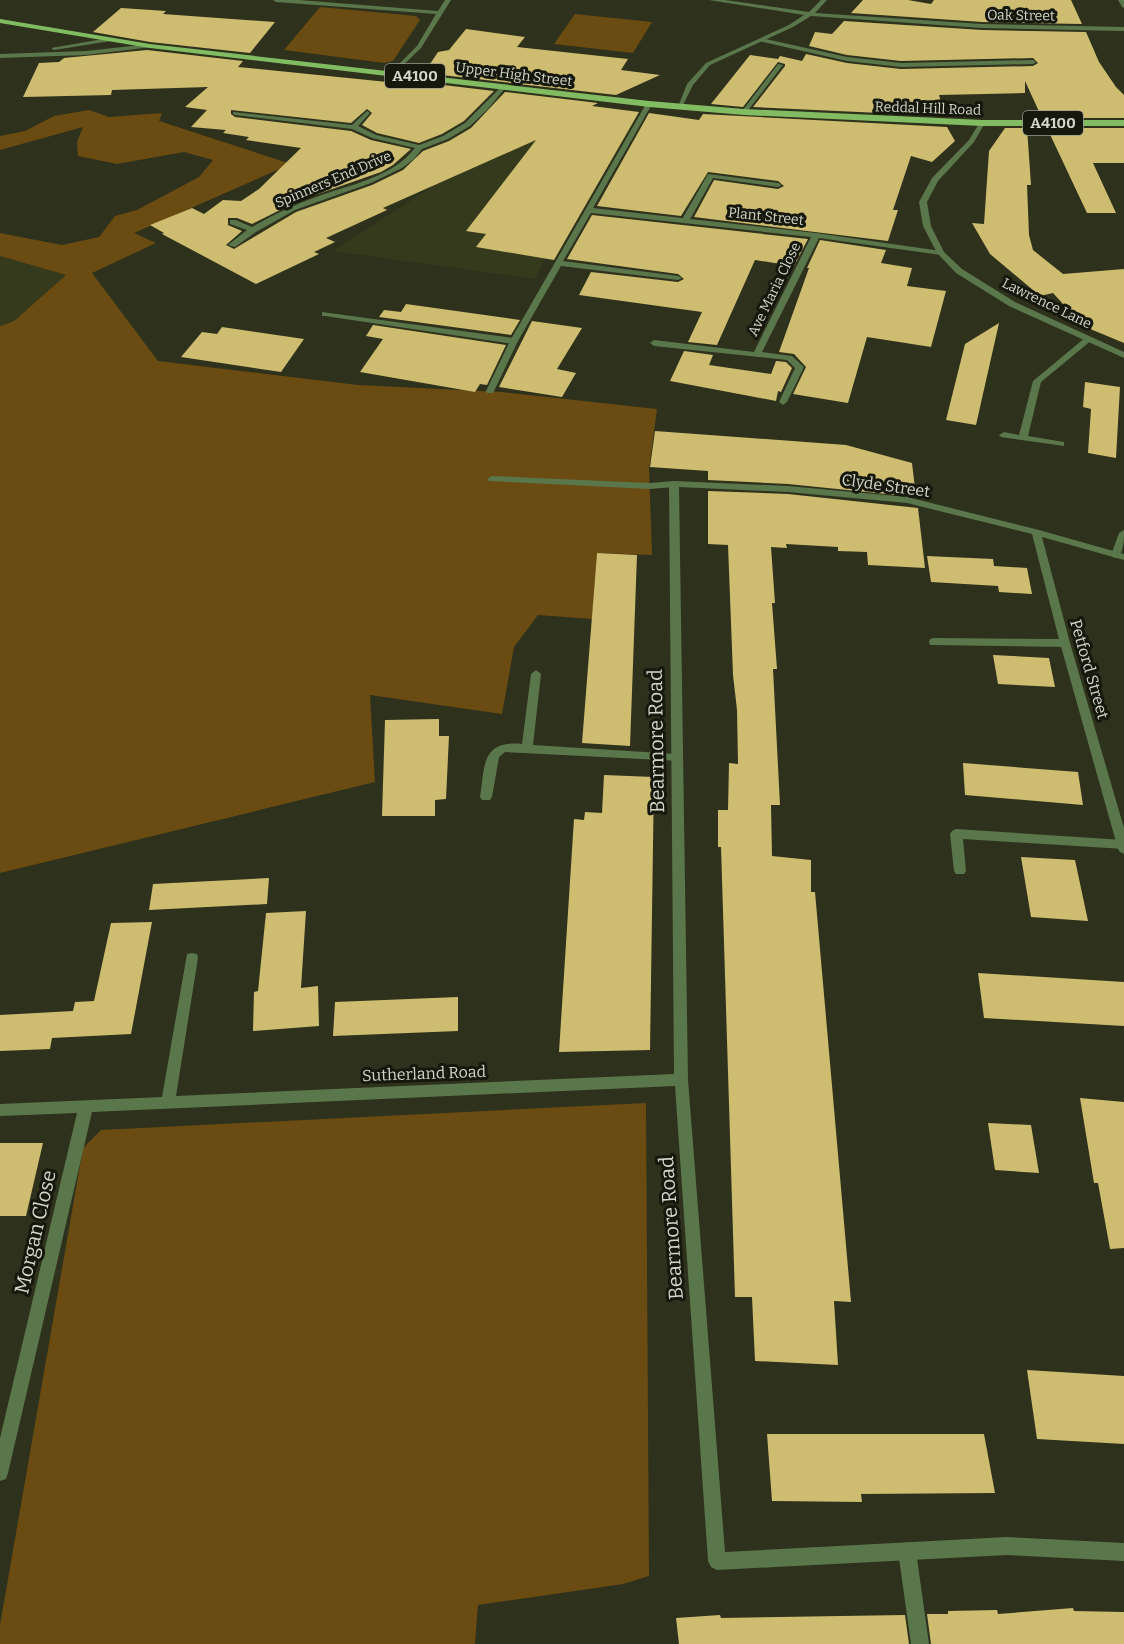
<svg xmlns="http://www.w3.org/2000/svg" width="1124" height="1644" viewBox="0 0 1124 1644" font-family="Bitter,serif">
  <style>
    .built { fill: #363a1c }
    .green { fill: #6a4b12 }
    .building { fill: #cebd70 }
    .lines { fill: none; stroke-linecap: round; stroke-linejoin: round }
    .service { fill: #5a764b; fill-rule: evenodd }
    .minor { fill: #5a764b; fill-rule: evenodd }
    .tertiary { fill: #5a764b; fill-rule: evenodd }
    .primary { fill: #82bc62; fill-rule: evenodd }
    .labels { text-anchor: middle; stroke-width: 6; stroke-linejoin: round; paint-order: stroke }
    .far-street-label { font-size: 14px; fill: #d3d6c8; stroke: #16180e }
    .shield { fill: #16180e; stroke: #9a9d90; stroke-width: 1.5 }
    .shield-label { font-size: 15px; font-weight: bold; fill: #d3d6c8 }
    .street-label { font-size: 16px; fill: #d3d6c8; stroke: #16180e }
    .near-street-label { font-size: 20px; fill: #d3d6c8; stroke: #16180e }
  </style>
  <rect width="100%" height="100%" fill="#2e311b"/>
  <!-- built -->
  <path class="built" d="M522,136L610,149L545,258L535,279L333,251L475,159Z
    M0,256L66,275L14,321L0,326Z"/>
  <!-- green -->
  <path class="green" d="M320,7L416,16L420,20L393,61L384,63L284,50Z
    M575,14L652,22L633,53L554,44Z
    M89,110L109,117L162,113L159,121L291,164L134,233L156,243L92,273L158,361L358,385L502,392L657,409L649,469L652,555L597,553L592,619L538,615L514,647L502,714L370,695L375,782L0,873V326L14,321L66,275L0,256V233L62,245L99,237L115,216L137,210L199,177L213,160L184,152L117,164L78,156L77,142L83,127L0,150V136L25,131L54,116Z
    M646,1103L649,1576L623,1584L478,1605L475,1644H0V1625L83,1148L101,1130Z"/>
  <!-- building -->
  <path class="building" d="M863,0H908L931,4L934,0H1071L1082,24L982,22L851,13Z
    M121,8L166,11L163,14L275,22L250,53L150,42L93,32Z
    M844,21L982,30L1086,32L1099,62L1116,87L1124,95V118H1042L1025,81V93L939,95L945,116L753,107L785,66V64L778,62L743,107L711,104L750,55L778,59L780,56L802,61L806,54L847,63L901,69L1033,66L1038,63L1033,58L901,61L847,55L809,46L815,32L832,34Z
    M466,29L525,37L517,47L628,59L621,70L660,75L616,95L424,73L438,52L449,50Z
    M147,50L243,61L238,67L417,85L418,82L494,91L464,121L442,134L419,143L377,133L362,125L372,113L367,109L351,123L231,110V114L235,117L351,131L371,140L411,149L393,165L381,172L298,201L252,224L237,218H228V225L242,231L226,245L234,249L296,212L372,185L403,170L423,151L449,141L471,128L505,92L598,103L592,106L639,112L554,260L476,247L486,234L466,231L536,140L383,208L387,210L326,238L335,242L314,252L319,254L256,284L162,234L164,233L150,225L192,208L204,214L223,200L241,201L259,189L301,148L246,140L249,137L223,133L226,130L191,127L207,110L185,107L208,87L112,90L111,95L23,97L39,63L59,62L64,58Z
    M649,113L699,120L703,114L947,127L955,141L932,162L911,156L893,210H898L888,241L694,217L714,180L778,189L784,186L778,181L708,172L681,216L597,206Z
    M1005,128H1027L1031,185H1027L1029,235L1033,250L1063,274L1124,269V343L1083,326L1053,293L1040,296L990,254L972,223L984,224L989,151Z
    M1047,128H1124V163H1093L1116,213H1087Z
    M592,215L808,239L794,266L755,260L717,345L688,342L702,312L579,295L591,272L678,282L684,279L678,274L567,259Z
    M820,240L886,250L881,263L912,268L907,286L946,291L931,347L867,337L848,403L793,394L806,367L794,354L779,352L809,268H807Z
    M406,304L520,320L511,335L379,317L384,310L401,312Z
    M532,321L582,328L557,369L576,373L562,397L499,387Z
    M999,323L976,425L946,420L965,344Z
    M373,325L506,345L487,385L480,384L475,392L360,372L383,339L366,336Z
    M222,327L304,339L281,372L181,357L202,332L217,334Z
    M684,351L713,355L709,365L771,374L776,361L786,362L792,368L781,392L778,391L776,401L670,381Z
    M1085,382L1120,387L1116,458L1088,453L1091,409L1083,407Z
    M655,431L846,445L912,463L916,497L788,484L708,480V471L650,467Z
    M708,491L788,494L918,508L925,568L868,565L867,552L838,551V547L786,544L787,548L771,547L775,603H772L777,669H773L780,805H771L772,856L811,860V892H815L851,1302L834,1301L838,1365L755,1361L752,1297H735L721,847H718V810H728L729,763L738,764L737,710L733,675L728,545L708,544Z
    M597,553L637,555L630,746L582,743Z
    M927,556L993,559L994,566L1027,568L1032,594L999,592L998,586L931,582Z
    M993,655L1049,658L1055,687L998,684Z
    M439,719V736H449L446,799L435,800V816H382L385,720Z
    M963,763L1078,772L1083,805L965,795Z
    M604,775L654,777L650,1050L559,1052L574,819L584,820L585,812L602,813Z
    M1021,857L1075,860L1088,921L1031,917Z
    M269,878L267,904L149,910L153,884Z
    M306,911L301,988L318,986L319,1026L253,1031L254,992L258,991L266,913Z
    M152,922L131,1034L52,1038L50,1049L0,1051V1015L73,1011L75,1002L94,1001L111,923Z
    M978,973L1124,982V1026L984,1018Z
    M458,997V1031L333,1036L335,1002Z
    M1080,1098L1124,1102V1248L1110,1249L1098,1183H1094Z
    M988,1123L1031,1125L1039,1173L995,1170Z
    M0,1143H43L26,1216H0Z
    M1027,1370L1124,1376V1444L1037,1439Z
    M767,1434H984L995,1493L861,1494L862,1502L772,1501Z
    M1073,1608L1074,1611L1124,1612V1644H931L927,1614H948V1611L997,1610L998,1614Z
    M720,1615L721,1618L905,1615L909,1644H679L676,1618Z"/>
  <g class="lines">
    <!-- service -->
    <path class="service" d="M761,38L847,57L901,63L1033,60L1036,62L1033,64L901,67L847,61L759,41L758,40Z
      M778,64L783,65L746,113H742V111Z
      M708,174L778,183L782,185L778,187L713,178L688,223H682L681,221Z
      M322,312L514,338L518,341L514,344L325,316H322Z
      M492,476L650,483L674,481L679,484L674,487L650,489L489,481L487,479Z
      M1124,530C1124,540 1124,554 1116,558L1112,557L1111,555L1119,533Z
      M934,638L1065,639L1070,643L1065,647L930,645L929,642L930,639Z
      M536,670L541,674L533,745L677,754L681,755L683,758L681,761L505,752L499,757L492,797L490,800H482L480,797C485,766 481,740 522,744L531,674Z
      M956,829L1123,840L1124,849L963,839L966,871L964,874H956L954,871L950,834L952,831Z
      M907,1542L913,1545L916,1551L929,1644H911L898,1551L901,1545Z"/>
    <!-- minor -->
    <path class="minor" d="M273,0H299L438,11L445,0H451L421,48L393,75L391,74V72L417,46L436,14L276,2Z
      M709,0H725L809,12L821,0H827L815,13L982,24L1124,27V31L982,28L811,16L793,27L710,65L693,85L682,107H678L687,84L706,63L789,25L804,15Z
      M1118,0H1124V8L1122,7Z
      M109,38L111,39V41L54,50L51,48Z
      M150,44L153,46L152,47L86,55L0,58V54L86,51Z
      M504,84L507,86L506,87L488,109L470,126L448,139L422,149L414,159L402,168L371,183L295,210L256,232L235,247L228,245L247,230L230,224V220H236L252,227C273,215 293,205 316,197C348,185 392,178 415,148L372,138L352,129L235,115L233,114V112L352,125L367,111L370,113L358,126L376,135L419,145L443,136L465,123Z
      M649,102L652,104L593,208L816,233L941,251L945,253L941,255L819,238L762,352L792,356L804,367L787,402L783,405L779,402L795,368L787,360L654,346L650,343L654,340L754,352L811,237L591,213L563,261L678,276L682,278L678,280L561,266L518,341L494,391L493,393H487L486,391L510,341L646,104Z
      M1086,337L1093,339L1041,382L1028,436L1064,442V446L1001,437L999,435L1004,432L1019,435L1033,381Z
      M674,481L788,486L907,497L1039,530L1124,554V560L1042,537L1070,643L1124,828V854L1120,852L1118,849L1060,643L1032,534L907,503L788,492L679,487L688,1080L725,1552L1007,1537L1124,1543V1561L1007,1555L717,1570L711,1567L708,1561L675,1086L92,1112L8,1473L6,1479L0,1481V1438L77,1113L0,1116V1104L162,1097L187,954L192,953L197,954L198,958L176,1096L674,1074L669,484Z"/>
    <!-- tertiary -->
    <path class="tertiary" d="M980,122L985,123L974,142L938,181L927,202L931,226L944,252L962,269L1015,302L1124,352V358L1009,306L956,273L937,253L923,226L919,202L932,178L969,140Z"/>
    <!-- primary -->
    <path class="primary" d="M0,19L150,44L649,101L744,109L982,120H1124V126H982L744,115L649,107L150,48L0,23Z"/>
  </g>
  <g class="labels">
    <!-- far-street labels -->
    <g class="far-street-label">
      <text transform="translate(1021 15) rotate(1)" y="5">Oak Street</text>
      <text transform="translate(514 74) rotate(7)" y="5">Upper High Street</text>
      <text transform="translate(928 108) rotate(2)" y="5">Reddal Hill Road</text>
      <text transform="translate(333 179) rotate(-23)" y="5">Spinners End Drive</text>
      <text transform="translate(766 216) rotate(6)" y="5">Plant Street</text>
      <text transform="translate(774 289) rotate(-64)" y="5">Ave Maria Close</text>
      <text transform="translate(1047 303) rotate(26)" y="5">Lawrence Lane</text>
    </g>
    <!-- shield labels -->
    <g class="shield">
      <rect x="385" y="64" width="60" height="24" rx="4.5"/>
      <rect x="1023" y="111" width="60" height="24" rx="4.5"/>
    </g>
    <g class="shield-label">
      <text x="415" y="81">A4100</text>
      <text x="1053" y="128">A4100</text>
    </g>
    <!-- street labels -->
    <g class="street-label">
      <text transform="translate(886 485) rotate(8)" y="6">Clyde Street</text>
      <text transform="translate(1090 669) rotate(74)" y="6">Petford Street</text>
      <text transform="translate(424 1073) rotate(-2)" y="6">Sutherland Road</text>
    </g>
    <!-- near-street labels -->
    <g class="near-street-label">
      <text transform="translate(656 741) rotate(-91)" y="7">Bearmore Road</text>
      <text transform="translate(671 1228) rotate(-94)" y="7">Bearmore Road</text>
      <text transform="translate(35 1232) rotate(-77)" y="7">Morgan Close</text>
    </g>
  </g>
</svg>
